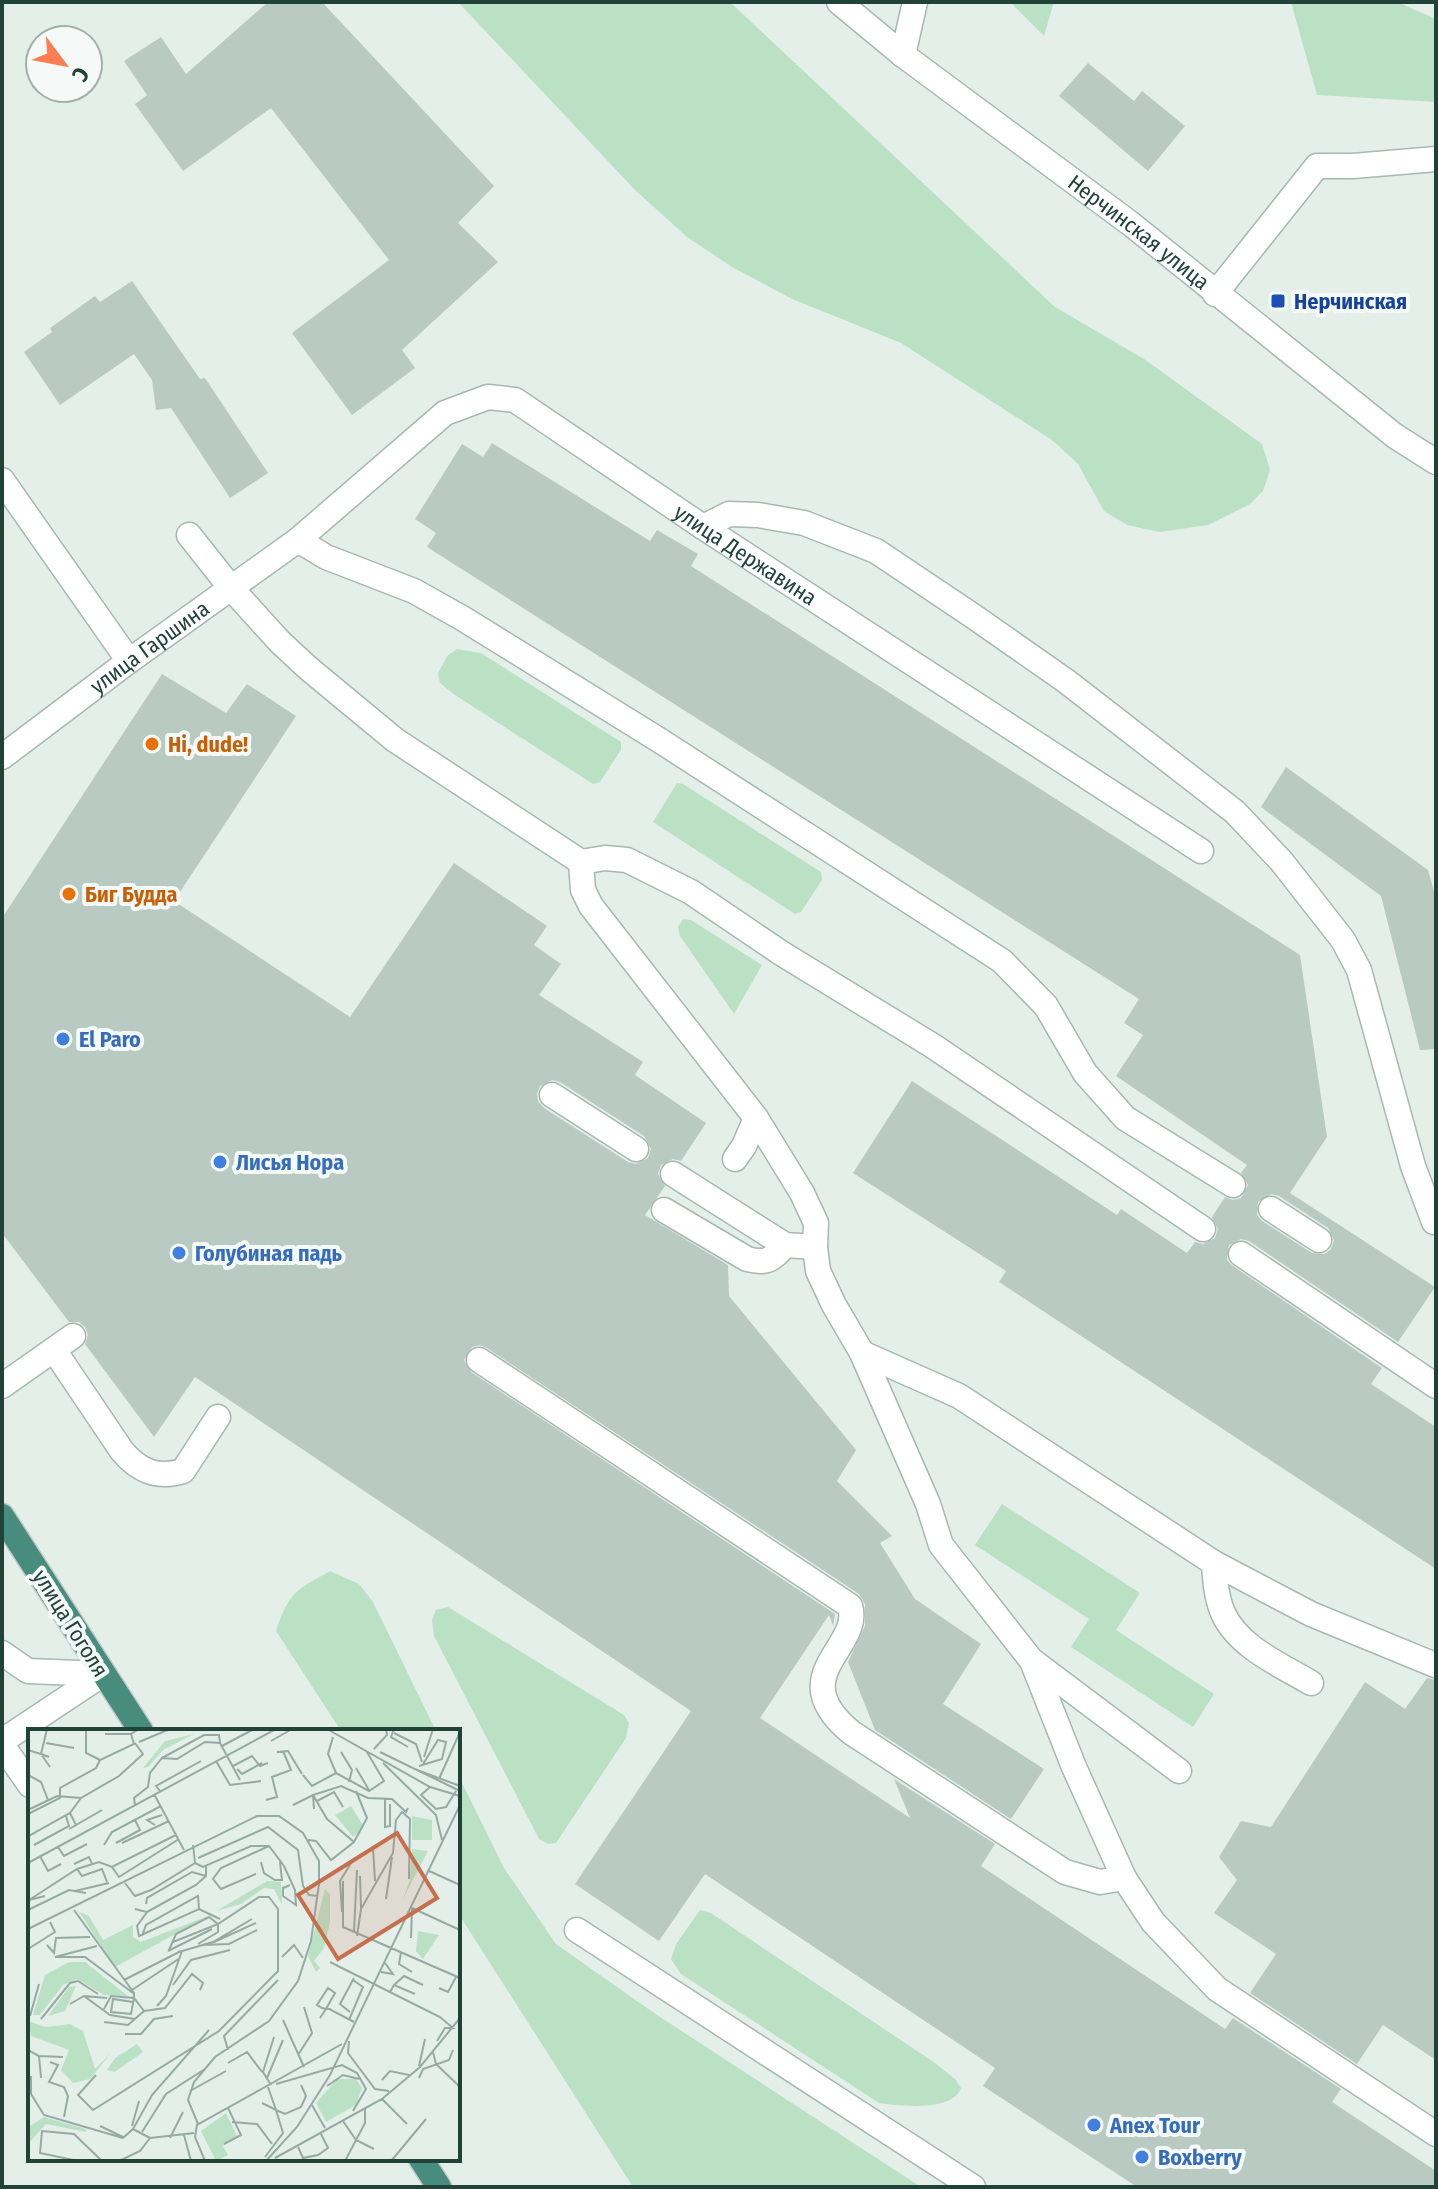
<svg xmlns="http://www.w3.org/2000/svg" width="1438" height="2189" viewBox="0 0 1438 2189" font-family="'Fira Sans Condensed',sans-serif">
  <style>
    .green { fill: #bbe1c5 }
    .building { fill: #b9cac3; fill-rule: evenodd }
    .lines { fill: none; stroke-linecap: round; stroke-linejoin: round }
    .service-casing { stroke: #a6b8b1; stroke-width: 27 }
    .tertiary-casing { stroke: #a6b8b1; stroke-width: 27 }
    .trunk-casing { stroke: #c1cac8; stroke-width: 27 }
    .service { stroke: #fff; stroke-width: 24 }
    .tertiary { stroke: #fff; stroke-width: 24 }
    .trunk { stroke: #478c7d; stroke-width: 24 }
    .transit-dot { fill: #1a4fb4; stroke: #f5faf8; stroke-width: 3 }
    .food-dot { fill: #e8710a; stroke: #f5faf8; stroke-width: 3 }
    .shop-dot { fill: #3f7fe0; stroke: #f5faf8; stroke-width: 3 }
    .labels { text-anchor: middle; stroke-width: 8; stroke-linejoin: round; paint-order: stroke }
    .street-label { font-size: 22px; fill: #214239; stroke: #f5faf8 }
    .transit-label { font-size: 22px; font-weight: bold; fill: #164399; stroke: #f5faf8; text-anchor: start }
    .food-label { font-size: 22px; font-weight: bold; fill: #c56008; stroke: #f5faf8; text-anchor: start }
    .shop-label { font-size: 22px; font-weight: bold; fill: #366cbe; stroke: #f5faf8; text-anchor: start }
    .inset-road { fill: none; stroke: #96aaa3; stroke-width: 2 }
    .view { fill: #c76e4c; fill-opacity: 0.15; stroke: #c76e4c; stroke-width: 4 }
    .inset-edge { fill: none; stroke: #214239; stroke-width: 4 }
  </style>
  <rect width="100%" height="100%" fill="#e4efea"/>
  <!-- green -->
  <path class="green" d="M458,2H730L1055,307L1144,359L1262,444L1270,470L1263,491L1250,504L1208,525L1160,532L1127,525L1104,511L1078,464L1052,440L901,343L790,298L732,267L687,237L635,190Z
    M1010,2H1054L1044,36Z
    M1291,2H1397L1436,19V102L1317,95Z
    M457,649L481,653L621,742V750L600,782L593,784L455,695L440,683L438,673L448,655Z
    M677,783L683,784L821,872L822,880L801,912L795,914L653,822Z
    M683,919L691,920L762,965L734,1014L680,936L678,927Z
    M1002,1504L1140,1593L1116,1630L1214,1694L1193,1727L1071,1647L1089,1619L975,1545Z
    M330,1571L359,1584L373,1602L436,1731H341L276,1631C289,1592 296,1590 330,1571Z
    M448,1607L624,1715L629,1723L626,1738L556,1843L548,1844L539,1839L434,1636L432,1620L436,1610Z
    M458,1775L504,1868L556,1944L654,2013L921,2187H633L458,1913Z
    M700,1910L711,1913L935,2063L955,2079L961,2088C953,2112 899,2106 879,2103L681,1974L671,1959L676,1944Z"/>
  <!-- building -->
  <path class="building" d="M268,2H322L494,186L458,223L498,262L402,350L415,368L352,415L292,333L389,260L271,108L183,171L135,104L147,95L124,61L161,37L186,74Z
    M1088,63L1134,101L1142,91L1185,126L1148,171L1059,96Z
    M132,281L200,379L205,378L268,473L230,498L171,408L156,410L152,380L134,354L60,405L24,352L52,332L50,328L95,296L100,302Z
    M492,443L650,541L657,530L698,554L691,566L1300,955L1327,1137L1290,1193L1435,1287L1398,1342L1249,1241L1241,1239L1229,1245L1227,1260L1233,1266L1382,1368L1371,1384L1436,1427V1569L999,1282L1006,1271L853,1173L912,1081L1117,1215L1121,1209L1187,1253L1195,1242L1203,1244L1215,1238L1218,1229L1212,1217L1225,1197L1233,1200L1241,1198L1248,1185L1241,1173L1247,1165L1116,1076L1143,1035L1124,1023L1139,999L427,547L436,533L415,519L462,444L483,457ZM1271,1194L1279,1196L1328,1228L1334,1240L1331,1249L1325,1254L1312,1253L1262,1221L1257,1215L1258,1202Z
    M162,674L226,713L247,684L296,716L174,901L350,1017L454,863L547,926L534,945L561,964L539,995L643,1062L635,1075L706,1123L681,1161L673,1159L661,1165L658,1174L665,1186L645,1215L728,1265L729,1296L856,1450L837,1481L892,1536L880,1543L915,1599L981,1644L943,1704L1044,1769L1011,1819L875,1730L848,1662L865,1626V1604L859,1594L487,1348L479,1345L472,1347L464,1360L471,1372L835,1614L833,1626L829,1615L760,1718L910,1818L894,1779L995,1844L981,1866L1225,2029L1233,2018L1341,2089L1332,2102L1436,2171V2187H1137L983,2086L995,2068L705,1874L659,1941L575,1884L691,1711L195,1377L154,1437L85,1344L88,1335L85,1327L79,1322H69L2,1233V918ZM552,1080L560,1082L644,1136L651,1149L648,1158L636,1164L628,1162L544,1108L538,1101L537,1094L540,1086Z
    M1286,767L1428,870L1436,898V1049L1420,1050L1381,896L1261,807Z
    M1427,1678L1436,1680V2060L1383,2025L1357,2064L1250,1993L1276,1954L1214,1913L1237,1880L1219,1857L1241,1821L1271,1827L1365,1682L1405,1709Z"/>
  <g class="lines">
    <defs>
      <g id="service">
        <path d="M903,55L915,2"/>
        <path d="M1215,294L1317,166H1353L1436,159"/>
        <path d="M2,480L129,661"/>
        <path d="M703,527L729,514L758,515L804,523L876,551L973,616L1066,681L1235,812L1282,862L1343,940L1359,970L1413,1166L1434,1222"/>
        <path d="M189,535L231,588L280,642L308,668L395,740L581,862L583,890L591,906L756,1118L802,1193L816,1223L815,1247L818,1271L834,1305L862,1353L928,1504L941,1545L1032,1661L1074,1767L1124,1878L1153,1922L1217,1989L1436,2134"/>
        <path d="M298,540L326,557L414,591L462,618L659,740L1002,961L1046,1006L1085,1073L1125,1118L1233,1185"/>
        <path id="s1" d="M2,757L129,661L298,540L445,413L488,397L515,400L703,527L1201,851"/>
        <path d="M581,862L605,858L627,860L691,892L781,953L933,1046L1203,1229"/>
        <path d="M552,1095L636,1149"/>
        <path d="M735,1159L744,1146L756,1118"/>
        <path d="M673,1174L785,1245L815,1247"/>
        <path d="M1271,1209L1319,1240"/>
        <path d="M664,1210L747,1259C766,1264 773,1260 785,1245"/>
        <path d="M1241,1254L1436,1386"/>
        <path d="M54,1350L122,1451C139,1471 157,1479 183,1471L218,1417"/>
        <path d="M862,1353L959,1396L1214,1563L1311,1614L1435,1665"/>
        <path d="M479,1360L850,1606C863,1648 781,1675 852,1733L1065,1872L1100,1882L1124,1878"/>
        <path d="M2,1386L73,1336"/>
        <path d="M1214,1563C1215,1579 1216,1597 1223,1613C1238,1647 1281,1665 1311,1683"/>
        <path d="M2,1653L28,1671L103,1674"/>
        <path d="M1034,1662L1179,1771"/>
        <path d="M2,1741L103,1674"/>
        <path d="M2,1745L30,1785"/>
        <path d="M577,1930L973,2187"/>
      </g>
      <g id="tertiary">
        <path id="s2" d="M839,2L903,55L1131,224L1395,436L1436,462"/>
      </g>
      <path id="trunk" d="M2,1516L141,1731
        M421,2159L439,2187"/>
    </defs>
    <!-- service casing -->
    <use href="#service" class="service-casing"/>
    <!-- tertiary casing -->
    <use href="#tertiary" class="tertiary-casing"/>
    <!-- trunk casing -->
    <use href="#trunk" class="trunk-casing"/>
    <!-- service -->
    <use href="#service" class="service"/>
    <!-- tertiary -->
    <use href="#tertiary" class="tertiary"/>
    <!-- trunk -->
    <use href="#trunk" class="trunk"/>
  </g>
  <!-- markers -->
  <rect class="transit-dot" x="1270" y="293" width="16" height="16" rx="4"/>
  <g class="food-dot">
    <circle cx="152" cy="744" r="8"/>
    <circle cx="69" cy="894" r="8"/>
  </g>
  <g class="shop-dot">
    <circle cx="63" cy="1039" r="8"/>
    <circle cx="220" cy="1162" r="8"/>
    <circle cx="179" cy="1253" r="8"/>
    <circle cx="1094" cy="2125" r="8"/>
    <circle cx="1142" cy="2157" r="8"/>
  </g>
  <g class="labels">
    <!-- street labels -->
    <g class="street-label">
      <text dy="8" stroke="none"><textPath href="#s2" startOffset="378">Нерчинская улица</textPath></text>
      <text dy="8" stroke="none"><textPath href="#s1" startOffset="912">улица Державина</textPath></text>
      <text dy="8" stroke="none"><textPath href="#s1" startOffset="184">улица Гаршина</textPath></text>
      <text transform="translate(71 1623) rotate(58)" y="8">улица Гоголя</text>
    </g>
    <!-- transit labels -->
    <g class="transit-label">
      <text x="1294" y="309">Нерчинская</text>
    </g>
    <!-- food labels -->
    <g class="food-label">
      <text x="168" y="752">Hi, dude!</text>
      <text x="85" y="902">Биг Будда</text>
    </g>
    <!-- shop labels -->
    <g class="shop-label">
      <text x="79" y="1047">El Paro</text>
      <text x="236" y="1170">Лисья Нора</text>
      <text x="195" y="1261">Голубиная падь</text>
      <text x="1110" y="2133">Anex Tour</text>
      <text x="1158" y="2165">Boxberry</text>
    </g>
  </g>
  <!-- overview -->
  <g transform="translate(28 1729)">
    <rect width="432" height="432" fill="#e4efea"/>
    <path d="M166,5L135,21L120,38L115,39L137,12ZM323,77L336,98L325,108L307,86ZM384,87L404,91V111H384ZM384,120L400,122L374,172L382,151ZM239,152L253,153L254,176L246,160L236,159L213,175L188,182ZM297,160L302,165V193L296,219L286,232L292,239L288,243L280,227ZM51,183L61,187L75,211L105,196V208L113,213L180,187L87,238ZM390,202L411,206L395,230L388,222ZM41,233H57L100,267L76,266L49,250L35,256L12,286H5L17,246ZM48,257L37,282L20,287L41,258ZM0,292L18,298L42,295L55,302L67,340L83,324L62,350L45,354L33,341L41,321L3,307ZM109,315L115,323L87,343L79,341L87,329ZM309,350H328L334,359L328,376L298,393L288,374ZM198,384L209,407L195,417L200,426L188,432L173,402ZM16,388L58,400V403L18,395L0,415V398Z" fill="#bbe1c5"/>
    <path class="inset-road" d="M19,0L13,25L21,28M58,0V24L72,31M299,0L402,58L432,67M366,0L363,8L380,18M366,4L388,15L394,33M77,5H103M305,8L300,25L308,44M243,12L264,0M111,13L142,0M18,14L46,19M194,17L226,0M346,20L359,6L358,0M0,21L13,25L22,38M249,23L260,22L274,45M313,23L324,41L321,53M352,23L432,62M396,28L405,0M134,29L176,6H191L192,14M188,32L202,56L233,52M355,34L408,86L414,111M205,37L224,27L232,37L240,34M391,37L414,30L418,13L410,11L395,35M328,39L341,61M209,40L214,45L234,34M389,41L432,57M0,46L13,53L20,71M275,46L284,57L308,44L341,62L356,52L339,23M411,50L432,3M402,58L393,66L408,80L418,78L428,62M132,62L128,57L173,32M126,65L156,121M357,70V98L362,97V75M238,71L249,68L244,48L263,41L255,22M289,72L306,63L315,78M107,76L106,69L120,58L122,44L134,29L149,30L177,13L192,14L212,51M265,76L285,66L286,80M2,80L29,67L53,69M42,84L53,69L91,47L115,25L107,14M0,85L32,69V59L68,39L72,31L106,15L103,5L111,0M48,96L74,81M127,96L119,91L134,86M280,111L288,112L303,131L326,113L339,89L328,62M0,113L1,107L42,84L48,96L41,100M326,113L299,90L285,66L313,57L340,69L364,70L378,83L380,79M88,114L112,101L107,91M94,114L141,92M6,116L41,97L38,87M76,116L84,103L133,77M30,118L36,127L59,115M345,119L347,152M12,127L20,142L33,135M170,129L240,98L270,121L275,157L281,166L290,167M233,133L236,144L247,151H254L252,133M0,134L248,0M167,134L175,138L223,117H240M46,135L61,128L64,135M84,138L91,148L151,110M49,140L54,147L74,140L79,153M401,142L432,156M228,145L193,160L185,150L193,139L241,117L256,137L267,161L268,176L255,167V159L262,156M332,147L333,180M315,152V198L432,249M97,154L107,167L123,161L167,134L165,116M47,162L81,154M17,167L1,171L49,140L71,133L84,138L148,106M358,170L364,128M118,175L119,169L164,143L178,147M384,179L432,201M107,180L119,183L109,197L111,207L171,180L192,190M0,181L41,161L58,164M46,181L106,264V269L103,285L83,283L85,270L105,273M119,183L168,156L178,147V137M314,183L312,152L325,131M0,200L229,87H251L275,104L291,132V155L283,212L270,252L241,292L187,328L166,353L160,371L170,395M326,202L329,141M114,207L118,196L170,167L171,180M329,207L333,180L365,124L368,91L374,83L382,90L381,150M383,209L384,179M145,213L190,195V203L170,215M186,213L228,194M19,216L26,224L28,209L62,208M174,216L201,215L229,201M69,217L27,228H57L105,264M0,220L27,203L22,193M140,222L184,200M373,223L371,235L384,243M254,228L266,216L275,229M302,233L412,288L425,299H417L409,312M353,243L365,245L357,234M96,251L153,222M145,256L163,231L202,221M366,256L376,247L395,256M411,259L420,263L428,248M104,261L152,229M362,263L366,256L387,265M56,267L82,286L107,290M42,275L56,267L79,269M129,277L138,267L154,222L185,213L224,190M116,282L137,279L164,245L175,254L172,261M322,283L312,275L326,249M2,287L11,255M292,289L298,280L307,264L300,259L289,276L294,279L298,280H302L303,281L326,293M13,290L42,254L50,252L70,265M255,291L276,338M321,291L335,258L325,251M76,293L100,296L116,282L106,269L83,267L76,280M97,305H113L126,290L145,287M321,312L320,324L347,360L361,362M0,321L11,327L13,349M200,321L196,307L250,251M405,323L408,335L432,358M270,326L284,304L276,278M11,327L35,328M22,333L30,336L21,353L36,358L40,367L36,388M200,334L219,323L234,343M391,337L397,310M68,346L50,366L65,381L191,302L250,242V180L241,168H231L190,195L181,188L148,205L141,221M3,347V365L16,386L95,409M239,349L255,311M391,349L395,340L421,331L425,321M354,351L362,342L381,346M248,355L314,336L329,344L338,360L325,382M243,356L235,343L246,308M299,357L315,346L331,350M162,362L198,342M354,370L379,395M234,374L248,381L240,358M284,376L297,399M248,381L257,385L273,378L278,367L273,356M315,392L328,411L346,420M204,393L229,395L244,415M72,397L95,408M104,397L111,372M105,400L124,366L181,301M114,403L138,365L177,340M156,406L163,432M95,409L105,400L122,409M122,409L166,404M142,409L155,383M196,415L213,406L200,379M270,418L275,429L290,426L300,419L293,405M237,428L255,404L248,381M247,429L354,370L392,338L432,289M364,431L398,390M50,432L12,424L14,402L46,405L74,432M91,432L112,422L122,409M177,432L167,408L169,396L314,315M238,432L269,398L302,346L432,76M317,432L337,394V380"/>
    <path class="view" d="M369,104L409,169L310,230L270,166Z"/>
    <rect width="432" height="432" class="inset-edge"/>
  </g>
  <!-- border -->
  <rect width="1438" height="2189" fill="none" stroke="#214239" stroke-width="8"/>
  <!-- north arrow -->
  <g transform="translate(64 64) rotate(122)"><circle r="38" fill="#f5faf8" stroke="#a0b0ac" stroke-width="2"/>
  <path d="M0-6L14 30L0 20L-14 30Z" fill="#fe7d52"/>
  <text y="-12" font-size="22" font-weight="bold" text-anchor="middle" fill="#214239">С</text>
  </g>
</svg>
